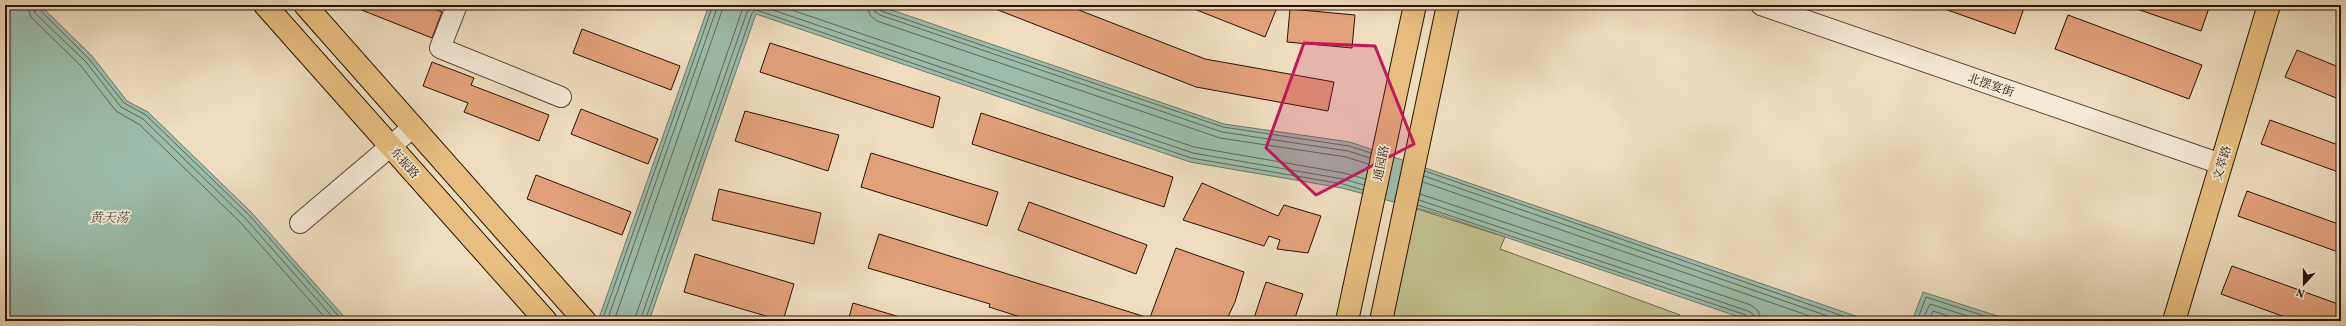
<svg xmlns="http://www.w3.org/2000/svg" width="2346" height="326" viewBox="0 0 2346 326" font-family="Vollkorn,'Noto Serif SC',serif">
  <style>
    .green { fill: #bfbf8d; stroke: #746848 }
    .water { fill: #9bbdac; stroke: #6e7969 }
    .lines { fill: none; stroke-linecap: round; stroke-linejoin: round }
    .shore { stroke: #626858; stroke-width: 1 }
    .building { fill: #e3a17b; stroke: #2a1204 }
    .minor-casing { stroke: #5b4532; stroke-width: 22 }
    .major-casing { stroke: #2a1204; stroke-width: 24 }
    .minor { stroke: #f4e9d5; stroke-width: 20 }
    .major { stroke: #e7be7f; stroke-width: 22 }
    .marked { fill: #c2185b; fill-opacity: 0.2; stroke: #c2185b; stroke-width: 3; stroke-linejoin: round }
    .labels { text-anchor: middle; stroke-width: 3.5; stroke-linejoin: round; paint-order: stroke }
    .street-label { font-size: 12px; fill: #2a1204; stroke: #f4e9d5 }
    .water-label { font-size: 13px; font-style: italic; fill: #524e3f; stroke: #f4e9d5 }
  </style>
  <rect width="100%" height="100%" fill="#eeddbe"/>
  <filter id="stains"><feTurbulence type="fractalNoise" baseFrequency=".005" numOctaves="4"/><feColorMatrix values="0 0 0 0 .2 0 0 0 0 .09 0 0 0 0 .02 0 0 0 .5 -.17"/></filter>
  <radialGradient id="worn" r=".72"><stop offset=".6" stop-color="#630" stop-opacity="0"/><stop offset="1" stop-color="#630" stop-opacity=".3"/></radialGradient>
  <!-- green -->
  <path class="green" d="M1414,208L1505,237L1500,249L1680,315L1678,321H1389Z"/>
  <!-- water -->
  <path class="water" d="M5,5H40L92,56L127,101L148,112L251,212L348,321H5Z
    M709,5H877L1224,124L1350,142L1870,321H1751L1438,214L1342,188L1190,162L756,14L649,321H598Z
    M1923,292L2013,321H1912Z"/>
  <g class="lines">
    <!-- shore -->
    <path class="shore" d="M27,5L31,17L81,66L116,111L140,125L241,223L328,321
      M33,5L35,13L86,62L121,107L143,119L245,218L336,321
      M38,5L39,9L89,59L124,103L146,115L249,215L343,321
      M758,5L1193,153L1343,179L1364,185
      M777,5L1194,147L1344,173L1365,179
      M867,5L870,15L877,21L1220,138L1346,157L1368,164
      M873,5L875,12L880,15L1222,132L1348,151L1370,158
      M878,5L881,11L1223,127L1349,146L1371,153
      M1425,171L1857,321
      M1424,176L1842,321
      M1423,182L1824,321
      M1420,194L1751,305L1758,311L1761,321
      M1419,200L1748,311L1753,314L1755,321
      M1418,205L1746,315L1750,321
      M602,321L713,5
      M607,321L718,5
      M614,321L724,5
      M634,321L744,5
      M640,321L747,12L756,5
      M645,321L752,13L756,10L1191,158L1343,184L1363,190
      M1917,321L1926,297L2000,321
      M1922,321L1930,304L1983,321
      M1928,321L1933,311L1964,321"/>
  </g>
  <!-- building -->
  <path class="building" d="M349,5H425L442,12L432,38Z
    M985,5H1066L1205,59L1334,82L1328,111L1196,87Z
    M1184,5H1278L1265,37Z
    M1939,5H2025L2015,34L1939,7Z
    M2132,5H2210L2201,31L2131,7Z
    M1290,9L1355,15L1352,48L1287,42Z
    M2068,15L2202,65L2189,99L2055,49Z
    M582,29L680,66L671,90L573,53Z
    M770,43L940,97L933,128L760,72Z
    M2297,50L2341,68V100L2285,77Z
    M432,62L474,78L471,85L549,115L539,141L464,112L468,103L423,86Z
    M581,109L658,139L648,164L571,134Z
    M745,111L839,135L828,171L735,141Z
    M981,113L1173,177L1164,207L972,144Z
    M2270,120L2341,146V173L2261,144Z
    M871,153L998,192L987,226L861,187Z
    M536,175L631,212L622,235L527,199Z
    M1202,183L1278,216L1284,205L1321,216L1308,253L1277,249L1280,240L1269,236L1264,246L1183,220Z
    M719,189L821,213L814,244L712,220Z
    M2247,191L2341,225V253L2238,216Z
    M1029,202L1147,245L1136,274L1018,230Z
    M879,234L1149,318V320L1176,248L1244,272L1235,302L1226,321H1033L989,307L990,304L868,268Z
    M695,254L794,284L783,321L684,292Z
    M2232,266L2341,305V321H2296L2221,294Z
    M1266,282L1303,294L1294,321H1253Z
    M853,303L903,318V321H848Z"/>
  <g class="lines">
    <defs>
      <path id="minor" d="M457,5L440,48L561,97
        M1761,5L2221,164
        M300,223L412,128"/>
      <path id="major" d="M265,5L546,321
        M305,5L585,321
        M1347,321L1415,5
        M1381,321L1448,5
        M2174,321L2269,5"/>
    </defs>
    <!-- minor casing -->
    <use href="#minor" class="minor-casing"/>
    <!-- major casing -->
    <use href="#major" class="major-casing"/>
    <!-- minor -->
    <use href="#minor" class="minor"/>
    <!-- major -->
    <use href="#major" class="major"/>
  </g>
  <!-- marked area -->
  <path class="marked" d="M1304,43L1375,46L1414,144L1316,195L1266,148Z"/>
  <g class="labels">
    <!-- street labels -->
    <g class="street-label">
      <text transform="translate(1991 85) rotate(19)" y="4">北摆宴街</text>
      <text transform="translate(405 163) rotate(48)" y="4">东振路</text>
      <text transform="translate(1381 163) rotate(-78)" y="4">通园路</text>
      <text transform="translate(2222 163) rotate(-73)" y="4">文萃路</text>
    </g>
    <!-- water labels -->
    <g class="water-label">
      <text x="109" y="222">黄天荡</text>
    </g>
  </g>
  <!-- margin -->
  <rect width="2346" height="326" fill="none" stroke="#eeddbe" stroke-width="20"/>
  <rect x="6" y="6" width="2334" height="314" fill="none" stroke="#2a1204" stroke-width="2"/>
  <rect x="10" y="10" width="2326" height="306" fill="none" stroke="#2a1204"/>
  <!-- north arrow -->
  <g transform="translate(2304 284) rotate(201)" stroke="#f4e9d5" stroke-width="3" paint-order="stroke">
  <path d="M0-3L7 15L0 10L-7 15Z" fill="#2a1204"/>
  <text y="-6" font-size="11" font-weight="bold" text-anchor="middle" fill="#2a1204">N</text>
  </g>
  <rect width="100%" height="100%" filter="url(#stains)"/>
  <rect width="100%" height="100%" fill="url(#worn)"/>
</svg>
